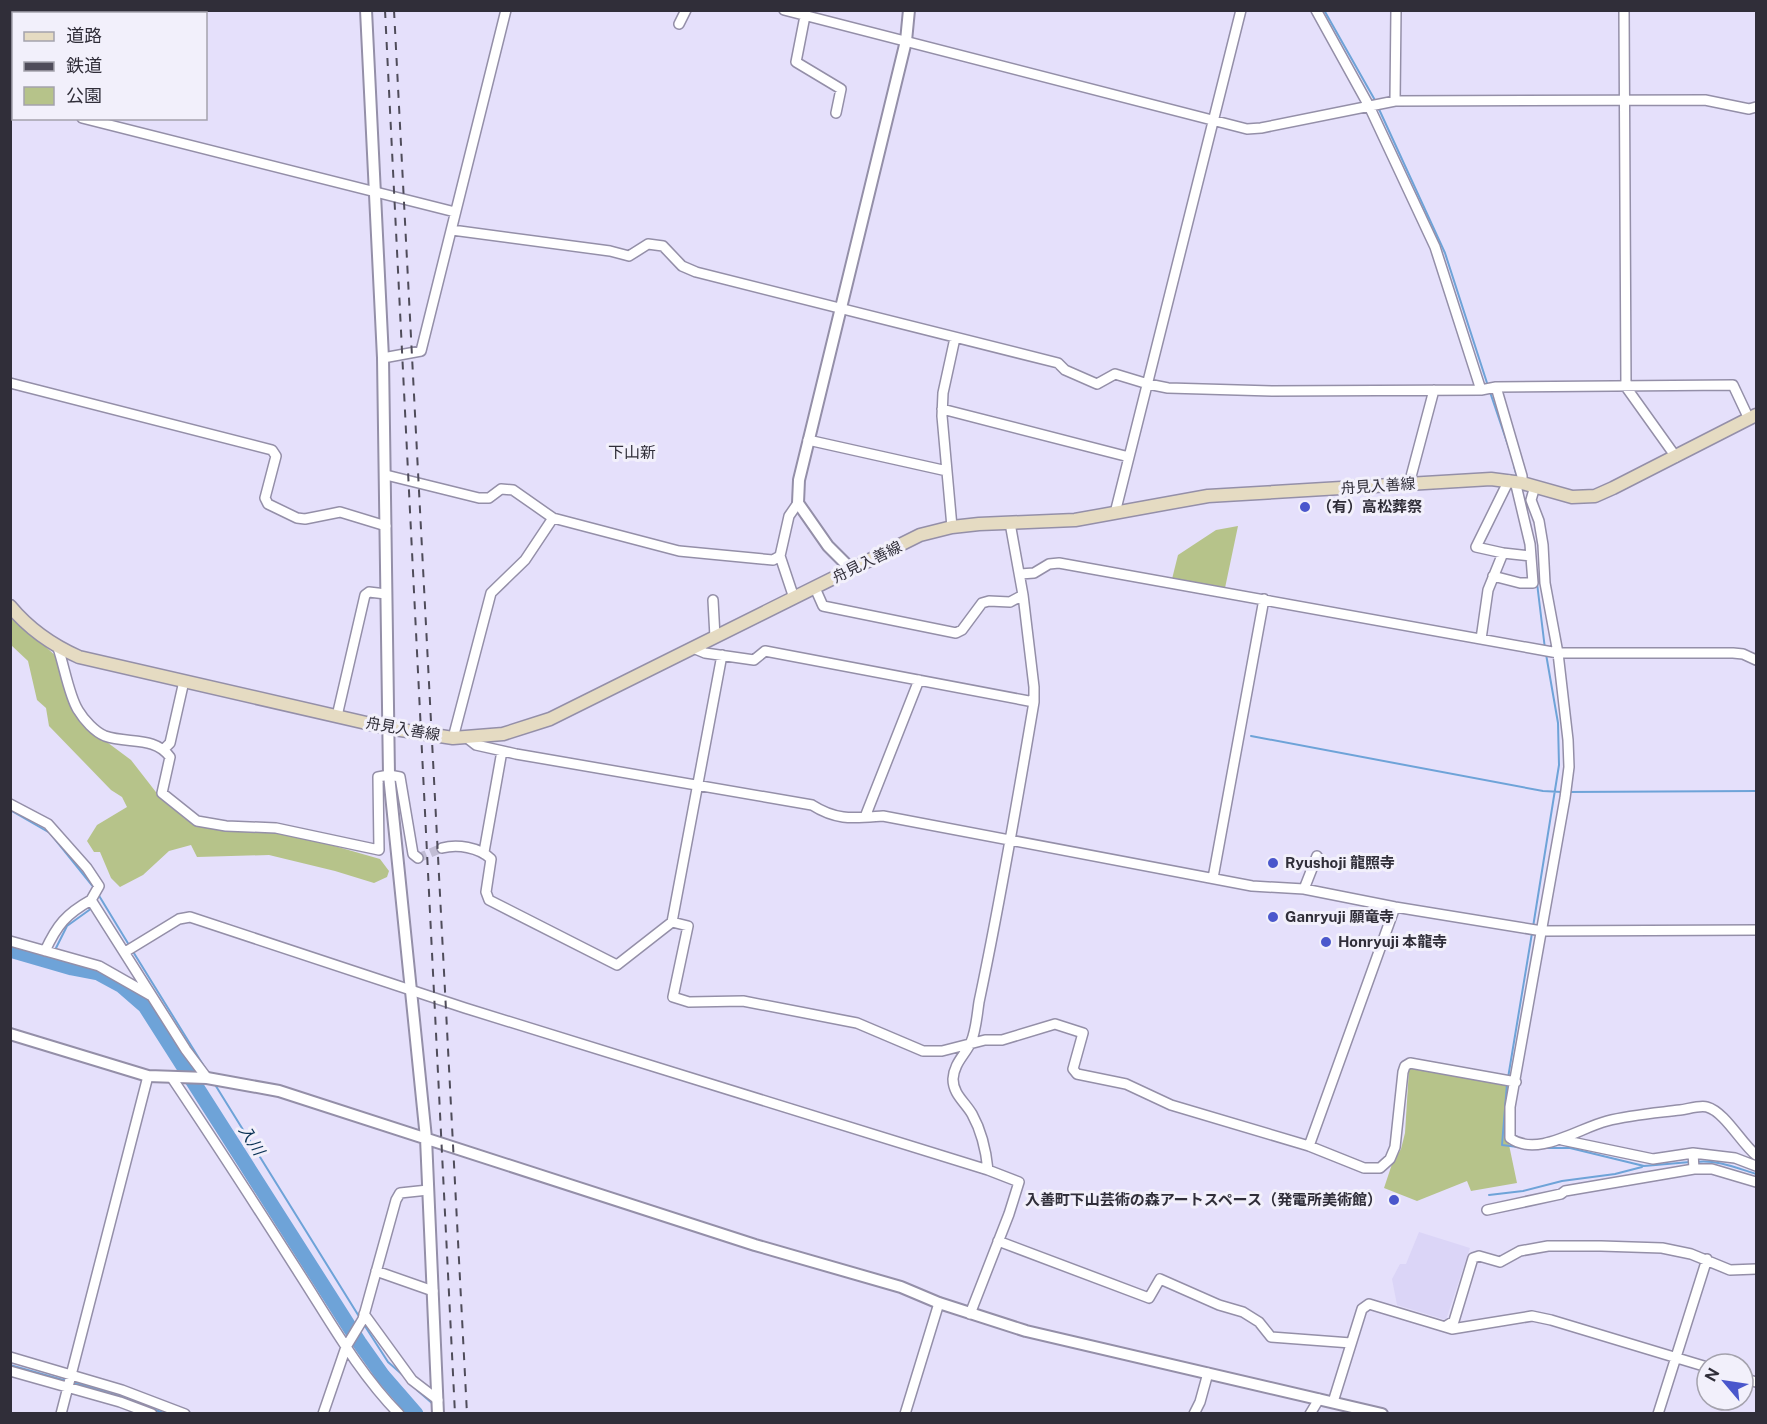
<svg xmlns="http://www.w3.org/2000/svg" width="1767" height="1424" viewBox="0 0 1767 1424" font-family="'Public Sans','Noto Sans JP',sans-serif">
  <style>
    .built { fill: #dbd5f7 }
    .green { fill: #b6c38a }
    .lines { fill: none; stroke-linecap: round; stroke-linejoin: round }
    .stream { stroke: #6ea3d8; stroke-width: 2 }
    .river { stroke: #6ea3d8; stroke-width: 15 }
    .minor-tunnel { stroke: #c1bcd4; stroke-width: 9; stroke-dasharray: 9 4.5; stroke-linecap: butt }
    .minor-casing { stroke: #948fa8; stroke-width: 12 }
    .tertiary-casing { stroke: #948fa8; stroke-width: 14 }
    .secondary-casing { stroke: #948fa8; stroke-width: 15 }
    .minor { stroke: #fff; stroke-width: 9 }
    .tertiary { stroke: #fff; stroke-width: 10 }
    .secondary { stroke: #e5dbc2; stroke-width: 12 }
    .rail { stroke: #4f4c5a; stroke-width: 2; stroke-dasharray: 8 8; stroke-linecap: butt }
    .poi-dot { fill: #4a57cc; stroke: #f2f0fb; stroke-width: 2 }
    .labels { text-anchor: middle; stroke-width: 6; stroke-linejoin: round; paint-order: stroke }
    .street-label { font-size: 15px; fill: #302e39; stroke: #f2f0fb }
    .poi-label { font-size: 15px; font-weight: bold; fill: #302e39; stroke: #f2f0fb; text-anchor: start }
    .neighbourhood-label { font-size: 16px; fill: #302e39; stroke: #f2f0fb }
    .water-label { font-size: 16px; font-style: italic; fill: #093154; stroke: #f2f0fb }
  </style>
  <rect width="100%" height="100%" fill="#e5e0fb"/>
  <!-- built -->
  <path class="built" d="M1419,1232L1470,1248L1446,1320L1397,1305L1392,1279L1400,1264H1406Z"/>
  <!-- green -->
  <path class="green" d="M1238,526L1225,588L1172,579L1178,555L1216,530Z
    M10,614L58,658L88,728L131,760L159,796L184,818L196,825L276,832L310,839L380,859L389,871L387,877L374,883L335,871L269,855L197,857L191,845L169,851L143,875L120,887L111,878L100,852H94L87,841L97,825L127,807L122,797L111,790L49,726L46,708L37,700L28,661L11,645Z
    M1411,1066L1511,1085L1508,1140L1517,1183L1471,1191L1467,1181L1417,1201L1384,1188L1392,1164L1401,1149L1405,1133L1409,1069Z"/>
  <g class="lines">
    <!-- stream -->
    <path class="stream" d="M1324,10L1376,102
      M1378,107L1445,253L1488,386
      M1490,392L1513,460
      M1514,466L1517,477
      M1537,583L1545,649
      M1251,736L1543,791L1562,792
      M1567,792L1756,791
      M10,810L50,833L95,889
      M98,894L129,945
      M1533,927L1559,765L1558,723L1546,654
      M132,950L205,1068
      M54,952L67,926L92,908
      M1508,1078L1532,933
      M214,1083L360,1318
      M1507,1084L1502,1145L1518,1147
      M1542,1148H1570L1644,1166L1690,1162
      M1695,1162C1716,1159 1737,1168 1756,1174
      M1489,1195L1523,1191L1562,1181L1615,1174L1642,1167
      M363,1323L388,1362L405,1377
      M10,1365L67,1381
      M72,1382L119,1396L166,1414
      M417,1390L433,1404"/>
    <!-- river -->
    <path class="river" d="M10,950L72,968L98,973L122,986L145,1006L359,1342L383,1376L416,1414"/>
    <!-- minor-tunnel -->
    <path class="minor-tunnel" d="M418,858L442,848"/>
    <defs>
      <path id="minor" d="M784,10L1247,129L1261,128L1395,101L1705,100L1749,109L1756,107
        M1316,10L1369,106L1435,247L1481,390
        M1624,10L1626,387L1676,457
        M805,16L796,62L841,89L836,113
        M679,24L686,10
        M10,101H14
        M1395,101L1396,10
        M82,118L455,212
        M452,230L610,251L629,256L648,244L663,246L682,266L696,272L1058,363L1065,370L1097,384L1115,374L1148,384L1168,388L1272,391L1481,390L1496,387L1522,476V483
        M383,358L421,351L506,10
        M10,383L272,450L276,456L265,498L268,504L297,518L305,519L340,512L386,526
        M1496,387L1733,385L1749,419
        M942,409L1129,457
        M808,440L947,471
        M386,475L479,498H489L501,489L513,490L553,518L679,551L773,560L780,556L789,516L798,503
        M1409,484L1434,390
        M1535,486L1531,500L1539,521L1543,545L1545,583L1558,653L1568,740L1569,767L1565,798L1510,1107V1138C1537,1158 1579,1128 1607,1121C1630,1115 1656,1113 1680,1110C1688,1109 1700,1105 1707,1107C1725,1112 1741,1143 1756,1155
        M1115,513L1241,10
        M952,527L942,416L943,393L955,338
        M1503,553L1531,556
        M780,556L794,598
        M1020,574L1034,573L1049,564L1059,563L1558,653H1733L1743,654L1756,660
        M1493,576L1520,583H1533L1530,544L1515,481
        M815,588L823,606L956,633L962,630L982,603L989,601L1010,602L1023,595
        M713,600L715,637
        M1481,639L1488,590L1503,553L1476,547L1509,480
        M58,648C64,665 69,696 78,710C84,720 95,732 105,736C128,744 155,736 170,757L162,793L197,821L226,826L276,828L379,850L378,777L389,775L400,777L413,854L418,858
        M693,648L705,653L754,660L765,651L1034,702
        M337,716L365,595L369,592L386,594
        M453,738L491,593L525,560L553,518
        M467,738L476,745L516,754L812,805C837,821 854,818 883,816L1252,886L1304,889L1395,907L1542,931L1756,930
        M164,749L170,743L184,681
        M10,804L48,824L87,868L99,886L91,900L186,1050L207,1078
        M865,817L919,680
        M442,848C457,844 479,847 491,859L486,892L489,900L617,965L672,922L688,926L673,997L689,1002L743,1001L857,1023L923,1051H942L985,1040H1002L1055,1024L1083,1033L1073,1069L1077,1074L1126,1084L1171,1105L1309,1146L1364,1168H1380L1390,1159L1395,1147L1403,1072L1405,1066L1410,1063L1516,1082
        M484,852L502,751
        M1213,878L1264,599
        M1304,889L1317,856
        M672,922L722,655
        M10,941L99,966L150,995
        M45,951C57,925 66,914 91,900
        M125,952L179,919L190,917L465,1008L988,1170L1019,1182L1009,1214L970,1314
        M172,1078C215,1142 257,1207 299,1273C330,1321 358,1372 399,1414
        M1562,1140L1653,1159L1693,1153
        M1309,1146L1395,907
        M1756,1166L1735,1158L1693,1153L1694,1169H1712L1756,1182
        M988,1170C986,1150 982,1132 972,1114C965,1102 953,1094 953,1079C954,1063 965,1055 971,1042C976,1031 977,1015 979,1002C1000,903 1017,803 1034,702V687L1023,595L1010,523
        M1487,1210L1561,1194L1565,1191L1694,1169
        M998,1241L1149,1298L1160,1279L1219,1305L1243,1312L1259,1322L1271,1337L1351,1343
        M376,1271L433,1291
        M364,1314L412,1380L438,1400
        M1446,1326L1454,1321L1473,1258L1479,1256L1500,1262L1520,1251L1548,1246H1601L1662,1248L1691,1254L1730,1270L1756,1269
        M10,1357L122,1390L185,1414
        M10,1371L120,1402L152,1414
        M1743,1378L1756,1382
        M1333,1402L1362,1309L1369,1304L1452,1329L1532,1316L1551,1320L1707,1367
        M61,1414L148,1076
        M323,1414L346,1347L363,1319L396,1200L400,1193L428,1190
        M905,1414L939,1303
        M1194,1414L1200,1402L1208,1373
        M1310,1414L1319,1399
        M1658,1414L1707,1259"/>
      <path id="tertiary" d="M366,10L383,358L389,775L426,1138L438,1414
        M10,15L12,10
        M851,569L828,546L798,503L799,480L906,41L909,10
        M10,1034L148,1076L207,1078L279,1091L755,1245L901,1287L939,1303L1026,1331L1382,1414"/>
      <path id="secondary" d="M10,606C29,629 52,645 79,657L388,728L453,738L503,734L550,719L920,535L952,527L979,524L1075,520L1208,496L1491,479L1522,483L1572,497L1595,496L1613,488L1756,415"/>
    </defs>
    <!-- minor casing -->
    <use href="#minor" class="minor-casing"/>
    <!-- tertiary casing -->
    <use href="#tertiary" class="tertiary-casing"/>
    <!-- secondary casing -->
    <use href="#secondary" class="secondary-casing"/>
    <!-- minor -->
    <use href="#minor" class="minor"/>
    <!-- tertiary -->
    <use href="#tertiary" class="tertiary"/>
    <!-- secondary -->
    <use href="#secondary" class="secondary"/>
    <!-- rail -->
    <path class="rail" d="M385,10L455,1414
      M394,10L467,1414"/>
  </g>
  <!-- markers -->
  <g class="poi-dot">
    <circle cx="1305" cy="507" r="6"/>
    <circle cx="1273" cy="863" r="6"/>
    <circle cx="1273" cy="917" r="6"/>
    <circle cx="1326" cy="942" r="6"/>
    <circle cx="1394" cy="1200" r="6"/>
  </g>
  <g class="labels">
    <!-- street labels -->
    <g class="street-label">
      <text transform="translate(1378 486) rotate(-4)" y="5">舟見入善線</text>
      <text transform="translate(867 562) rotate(-26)" y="5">舟見入善線</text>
      <text transform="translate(403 729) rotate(10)" y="5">舟見入善線</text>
    </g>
    <!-- poi labels -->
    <g class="poi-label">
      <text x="1317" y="512">（有）高松葬祭</text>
      <text x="1285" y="868">Ryushoji 龍照寺</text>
      <text x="1285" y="922">Ganryuji 願竜寺</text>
      <text x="1338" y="947">Honryuji 本龍寺</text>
      <text x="1382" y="1205" text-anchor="end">入善町下山芸術の森アートスペース（発電所美術館）</text>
    </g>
    <!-- neighbourhood labels -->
    <g class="neighbourhood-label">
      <text x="632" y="458">下山新</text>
    </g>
    <!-- water labels -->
    <g class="water-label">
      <text transform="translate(252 1140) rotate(57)" y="6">入川</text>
    </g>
  </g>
  <!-- border -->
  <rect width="1767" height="1424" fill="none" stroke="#302e39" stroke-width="24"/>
  <!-- legend -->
  <rect x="12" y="12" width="195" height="108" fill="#f2f0fb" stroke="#a4a2ad" stroke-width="1.5"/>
  <rect x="24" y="32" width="30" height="9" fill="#e5dbc2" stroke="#a4a2ad" stroke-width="1.5"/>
  <text x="66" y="42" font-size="18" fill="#302e39">道路</text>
  <rect x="24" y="62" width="30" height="9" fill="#4f4c5a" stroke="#a4a2ad" stroke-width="1.5"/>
  <text x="66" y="72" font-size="18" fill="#302e39">鉄道</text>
  <rect x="24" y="87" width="30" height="18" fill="#b6c38a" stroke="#a4a2ad" stroke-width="1.5"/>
  <text x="66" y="102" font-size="18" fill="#302e39">公園</text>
  <!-- north arrow -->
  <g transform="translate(1725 1382) rotate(299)"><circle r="28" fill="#f2f0fb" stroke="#a4a2ad" stroke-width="1.5"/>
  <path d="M0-4.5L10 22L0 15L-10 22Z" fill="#4a57cc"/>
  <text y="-9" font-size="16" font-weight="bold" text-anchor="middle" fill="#302e39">N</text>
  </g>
</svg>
